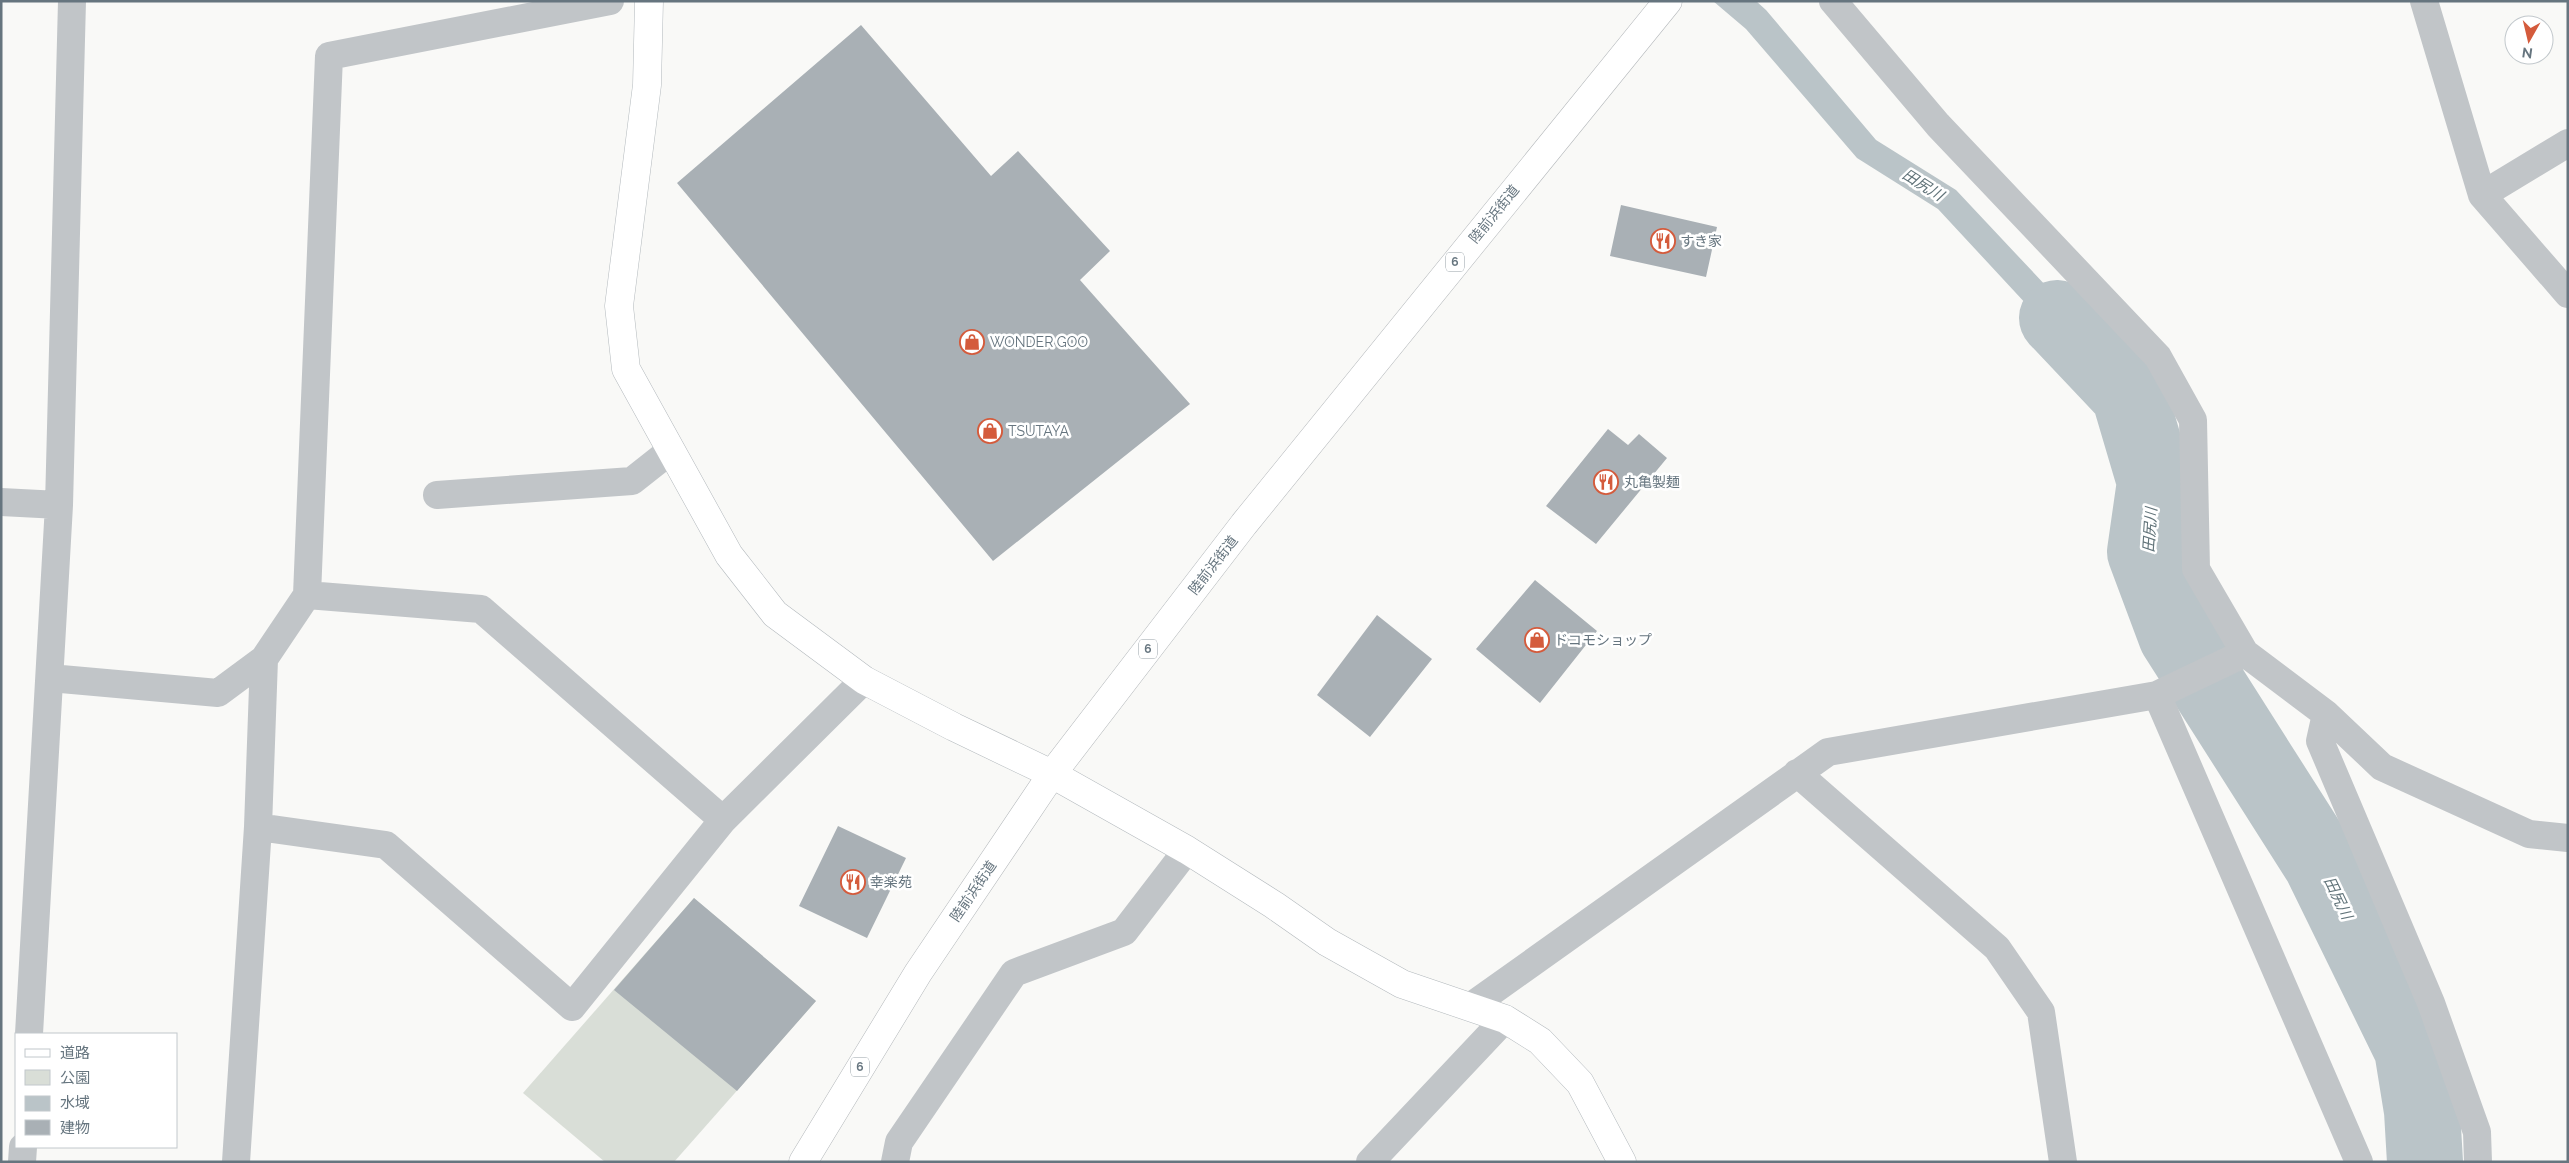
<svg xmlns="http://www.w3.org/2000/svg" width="2569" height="1163" viewBox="0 0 2569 1163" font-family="Raleway,'Noto Sans JP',sans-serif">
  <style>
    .green { fill: #d9ded7 }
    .water { fill: #bac4c8 }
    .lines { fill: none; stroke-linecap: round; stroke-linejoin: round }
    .river { stroke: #bac4c8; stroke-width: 76 }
    .building { fill: #a9b0b5 }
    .secondary-casing { stroke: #b3b9bd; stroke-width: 29 }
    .highway-casing { stroke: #b4b8bb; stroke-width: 29 }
    .street { stroke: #c1c5c8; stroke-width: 28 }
    .secondary { stroke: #fff; stroke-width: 28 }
    .highway { stroke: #fff; stroke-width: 28 }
    .labels { text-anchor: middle; stroke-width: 5; stroke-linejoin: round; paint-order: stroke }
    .shield { fill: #fff; stroke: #949ea5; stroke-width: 1 }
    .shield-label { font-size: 12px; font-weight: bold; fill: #66757f }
    .street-label { font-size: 14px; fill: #66757f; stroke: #fff }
    .poi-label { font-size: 14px; fill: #66757f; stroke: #fff; text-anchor: start }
    .water-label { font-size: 15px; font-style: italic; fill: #617379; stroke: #fff }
  </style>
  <rect width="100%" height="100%" fill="#f9f9f7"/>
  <!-- green -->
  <path class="green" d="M694,898L816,1001L674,1162H605L523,1093Z"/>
  <!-- water -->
  <path class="water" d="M1713,1H1756L1766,10L1876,140L1956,190L2139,385L2118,403L1938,209L1857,158L1746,29Z"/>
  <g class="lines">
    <!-- river -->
    <path class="river" d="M2057,318L2129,394L2155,482L2145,552L2176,635L2321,863L2412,1049L2422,1111L2425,1162"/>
  </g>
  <!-- building -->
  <path class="building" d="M861,25L991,176L1018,151L1110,251L1080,280L1190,404L993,561L677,183Z
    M1621,205L1717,227L1706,277L1610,256Z
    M1608,429L1628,445L1639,434L1667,458L1596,544L1546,506Z
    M1535,580L1597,631L1540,703L1476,649Z
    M1377,615L1432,659L1370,737L1317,695Z
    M838,826L906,858L867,938L799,906Z
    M694,898L816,1001L737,1091L614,990Z"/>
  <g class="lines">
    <defs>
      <path id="secondary" d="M649,1L647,85L619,306L626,369L729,555L775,614L864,680L954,727L1052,774L1187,850L1274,905L1327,942L1402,984L1505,1019L1540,1041L1580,1083L1622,1162"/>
      <path id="highway" d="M803,1162L918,973L1052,774L1244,524L1668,1"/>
    </defs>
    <!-- secondary casing -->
    <use href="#secondary" class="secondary-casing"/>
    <!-- highway casing -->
    <use href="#highway" class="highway-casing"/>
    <!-- street -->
    <path class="street" d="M1833,1L1938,125L2158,357L2193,420L2196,569L2245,653L2326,714L2382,767L2529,834L2568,838
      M2424,1L2482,195L2568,294
      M2482,195L2568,143
      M437,495L632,481L670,451
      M1,502L59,505
      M307,595L329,56L610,1
      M50,678L218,693L264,659L307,595L481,609L723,820
      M2157,695L2359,1162
      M2326,714L2320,741L2431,1003L2477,1132L2478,1162
      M1797,773L1997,948L2041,1012L2063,1162
      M258,827L386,845L572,1007L723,820L864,680
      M1470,1007L1828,752L2157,695L2245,653
      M29,1034L59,505L72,1
      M22,1162L23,1147
      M236,1162L258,827L264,659
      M895,1162L899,1142L1014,973L1124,932L1187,850
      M1370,1162L1505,1019"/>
    <!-- secondary -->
    <use href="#secondary" class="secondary"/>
    <!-- highway -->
    <use href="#highway" class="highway"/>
  </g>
  <!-- icons -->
  <defs>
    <symbol id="restaurant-ring" viewBox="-11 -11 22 22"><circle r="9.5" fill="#fff" stroke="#d45b3c" stroke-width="1.5"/><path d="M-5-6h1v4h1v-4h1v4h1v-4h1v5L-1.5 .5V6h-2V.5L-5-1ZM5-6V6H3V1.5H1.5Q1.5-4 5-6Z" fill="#d45b3c"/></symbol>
    <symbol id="shop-ring" viewBox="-11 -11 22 22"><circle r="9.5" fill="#fff" stroke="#d45b3c" stroke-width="1.5"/><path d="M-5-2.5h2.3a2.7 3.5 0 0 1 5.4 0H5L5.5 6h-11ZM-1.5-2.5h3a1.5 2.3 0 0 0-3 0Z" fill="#d45b3c"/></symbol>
  </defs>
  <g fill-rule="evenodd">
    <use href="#restaurant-ring" x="1649" y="227" width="28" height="28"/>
    <use href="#shop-ring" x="958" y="328" width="28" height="28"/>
    <use href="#shop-ring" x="976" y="417" width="28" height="28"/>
    <use href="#restaurant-ring" x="1592" y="468" width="28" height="28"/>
    <use href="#shop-ring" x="1523" y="626" width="28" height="28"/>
    <use href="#restaurant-ring" x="839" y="868" width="28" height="28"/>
  </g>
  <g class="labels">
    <!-- shield labels -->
    <g class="shield">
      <rect x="1446" y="252.5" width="18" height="19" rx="4"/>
      <rect x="1139" y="639.5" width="18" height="19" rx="4"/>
      <rect x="851" y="1057.5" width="18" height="19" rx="4"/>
    </g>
    <g class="shield-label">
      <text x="1455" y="266">6</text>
      <text x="1148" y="653">6</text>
      <text x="860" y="1071">6</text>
    </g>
    <!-- street labels -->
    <g class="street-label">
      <text transform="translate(1494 214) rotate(-51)" y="5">陸前浜街道</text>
      <text transform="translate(1213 565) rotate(-52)" y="5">陸前浜街道</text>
      <text transform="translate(973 891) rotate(-56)" y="5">陸前浜街道</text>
    </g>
    <!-- poi labels -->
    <g class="poi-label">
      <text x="1680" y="246">すき家</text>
      <text x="990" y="347">WONDER GOO</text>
      <text x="1008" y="436">TSUTAYA</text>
      <text x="1624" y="487">丸亀製麺</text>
      <text x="1554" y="645">ドコモショップ</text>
      <text x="870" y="887">幸楽苑</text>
    </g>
    <!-- water labels -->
    <g class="water-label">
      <text transform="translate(1923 185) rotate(32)" y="5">田尻川</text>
      <text transform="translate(2150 530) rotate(-86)" y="5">田尻川</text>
      <text transform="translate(2338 898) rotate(64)" y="5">田尻川</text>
    </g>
  </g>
  <!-- border -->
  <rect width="2569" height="1163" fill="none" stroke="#66757f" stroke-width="5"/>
  <!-- legend -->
  <rect x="15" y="1033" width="162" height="115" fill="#ffffff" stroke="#c2c8cc"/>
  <rect x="25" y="1049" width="25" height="8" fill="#ffffff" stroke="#c2c8cc"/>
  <text x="60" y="1058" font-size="15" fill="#66757f">道路</text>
  <rect x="25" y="1070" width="25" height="15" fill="#d9ded7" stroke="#c2c8cc"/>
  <text x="60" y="1083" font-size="15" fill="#66757f">公園</text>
  <rect x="25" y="1096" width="25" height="15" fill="#bac4c8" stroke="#c2c8cc"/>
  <text x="60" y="1108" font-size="15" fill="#66757f">水域</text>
  <rect x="25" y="1120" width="25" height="15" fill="#a9b0b5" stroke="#c2c8cc"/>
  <text x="60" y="1133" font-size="15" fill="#66757f">建物</text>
  <!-- north arrow -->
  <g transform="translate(2529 40) rotate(188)"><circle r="24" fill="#ffffff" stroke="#c2c8cc"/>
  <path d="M0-4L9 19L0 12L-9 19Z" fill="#d45b3c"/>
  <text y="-8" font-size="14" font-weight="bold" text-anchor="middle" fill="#66757f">N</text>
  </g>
</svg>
